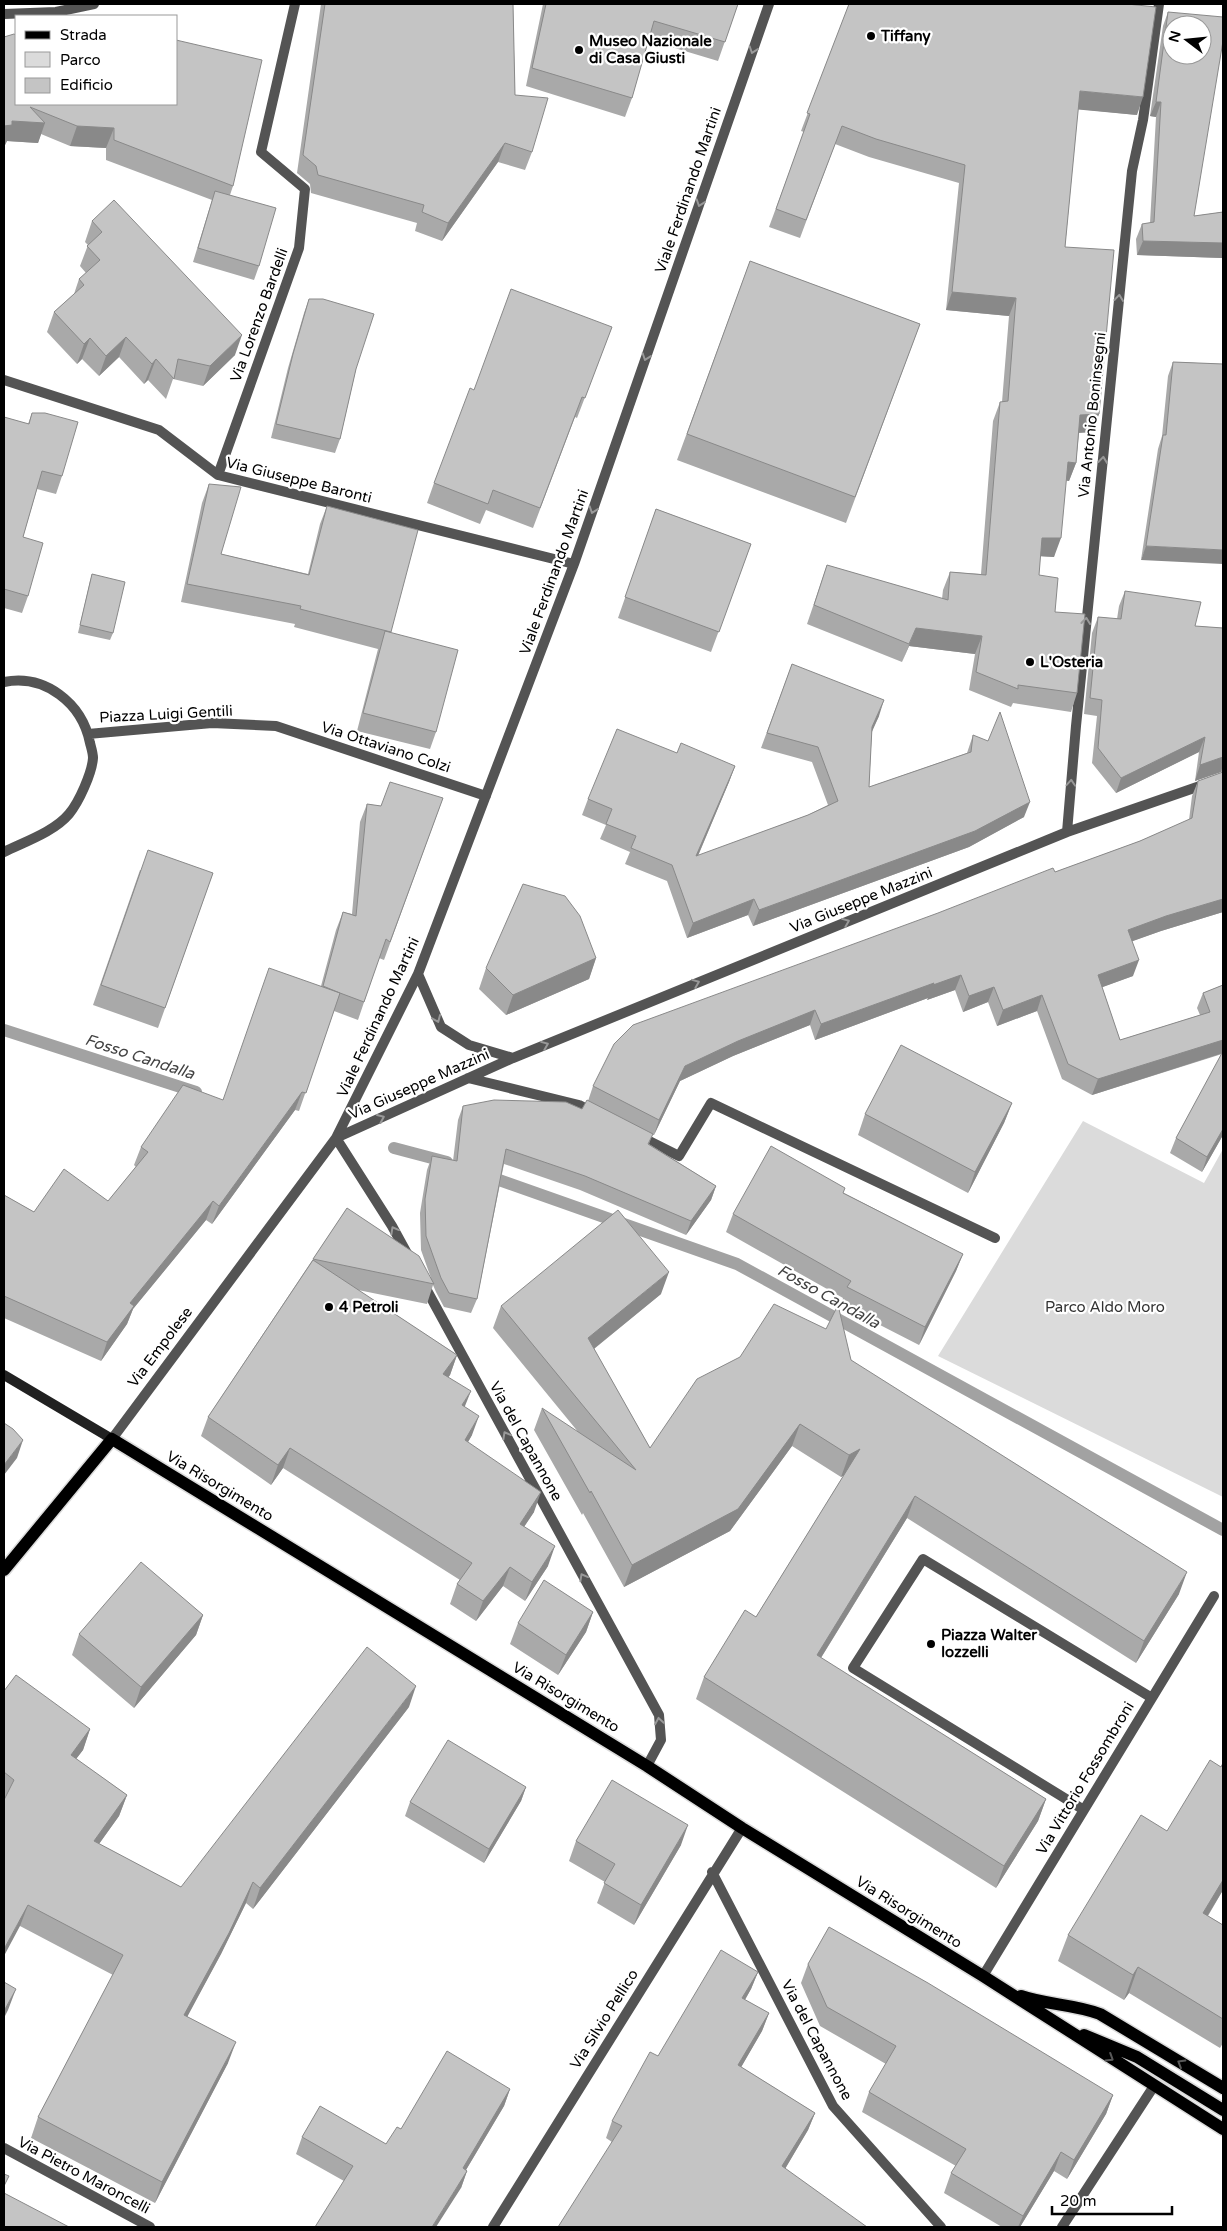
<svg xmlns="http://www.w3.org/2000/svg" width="1227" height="2231" viewBox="0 0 1227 2231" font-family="'Varela Round',sans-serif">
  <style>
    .green { fill: #dbdbdb }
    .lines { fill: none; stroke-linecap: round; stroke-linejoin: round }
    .stream { stroke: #a2a2a2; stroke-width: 12 }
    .primary-casing { stroke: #dbdbdb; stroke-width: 15 }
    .minor { stroke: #545454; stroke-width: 10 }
    .secondary { stroke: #212121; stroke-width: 10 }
    .primary { stroke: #000; stroke-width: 12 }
    .wall { fill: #a9a9a9 }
    .shaded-wall { fill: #898989 }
    .building { fill: #c4c4c4; stroke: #898989; fill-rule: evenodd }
    .oneway { stroke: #989898 }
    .oneway2 { stroke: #595959 }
    .poi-dot { fill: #000; stroke: #fff; stroke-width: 2 }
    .labels { text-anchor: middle; stroke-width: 4.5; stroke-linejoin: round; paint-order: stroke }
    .poi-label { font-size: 15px; font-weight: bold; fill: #000; stroke: #fff; text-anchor: start }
    .street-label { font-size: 15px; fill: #000; stroke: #fff }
    .park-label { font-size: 15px; fill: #323232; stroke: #fff }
    .water-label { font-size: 16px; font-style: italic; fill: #434343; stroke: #fff }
  </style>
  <rect width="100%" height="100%" fill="#fff"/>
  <!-- green -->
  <path class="green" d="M1083,1121L1204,1183L1223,1149V1497L938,1356Z"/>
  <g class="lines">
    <!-- stream -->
    <path class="stream" d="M4,1030L196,1092
      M394,1148L447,1162
      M485,1175L737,1264L1223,1530"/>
    <defs>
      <path id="primary" d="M4,1570L112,1439L647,1766L742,1828L983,1976L1223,2129
        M1021,1996C1047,2005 1074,2004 1100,2014L1223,2088
        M1084,2035L1137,2057L1223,2110"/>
    </defs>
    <!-- primary casing -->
    <use href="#primary" class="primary-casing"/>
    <!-- minor -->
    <path class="minor" d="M4,14L56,12L94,4
      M4,380L159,430L218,475L574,564
      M218,475L299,248L305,189L261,152L295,4
      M4,682C45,674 82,703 90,743C91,747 93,753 93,758C92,773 79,802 69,814C54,832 24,842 4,852
      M88,734L212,723L276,726L486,796
      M1067,832L1076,726L1132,171L1143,120L1159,4
      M418,974L441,1027L469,1045L513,1058
      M468,1078L579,1105L594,1113
      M639,1136L679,1156L711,1103L995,1238
      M336,1138L513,1058L1067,832L1223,778
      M336,1138L392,1226L409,1257
      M424,1285L659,1715L661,1740L647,1766
      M112,1439L336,1138L418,974L574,564L769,4
      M1084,1810L853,1668L923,1559L1152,1698
      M712,1872L833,2106L941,2227
      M983,1976L1214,1596
      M4,2148L150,2227
      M493,2227L742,1828
      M1062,2227L1154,2086"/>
    <!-- secondary -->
    <path class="secondary" d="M4,1375L112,1439"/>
    <!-- primary -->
    <use href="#primary" class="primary"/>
  </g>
  <!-- wall -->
  <path class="wall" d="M321,4H513L515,95L532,152L525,170L498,162L442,241L415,231L417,223L311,193L310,184L297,173Z
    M543,4H738L718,61L648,40L632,98L625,117L526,86Z
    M849,4L1137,115L1078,109L1065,247L1099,414L1092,432L1079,433L1076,463L1069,481L1066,480L1054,557L1040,556L1039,575L1055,612L1077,693L1071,712L1013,703L1011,707L969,690L975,654L909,646L902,662L807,624L827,565L942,599L943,590L950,572L981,574L993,421L1000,402H1002L1009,316L946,310L959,183L869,157L835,144L800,238L769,227L804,132L801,131Z
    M1168,12L1194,216L1223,212V291H1222V258L1137,255L1136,239L1142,224L1150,223L1156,117L1150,116L1163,26Z
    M4,37L176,104L233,186L230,195L259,266L254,280L193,262L212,200L106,160V148L70,146L41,134L38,143L7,141L5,145Z
    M92,221L235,355L203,386L173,379L166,399L148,380L144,384L119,357L99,376L82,359L77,364L47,332L54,312L74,294L79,279L86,273L80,266L88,245L85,242Z
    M750,261L920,324L846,523L677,460Z
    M309,299L356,369L340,439L335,453L271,438L288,368L304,313Z
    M612,327L577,418L575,417L533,528L486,510L480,524L427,503L434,483L474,390Z
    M1173,362L1223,364L1141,560L1158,449L1162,436L1168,376Z
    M32,413L62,476L56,494L37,489L23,537L28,596L22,613L4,608V417L28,424Z
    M209,484L221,554L308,574L320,524L327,506L391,632L436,732L430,749L357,731L378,649L294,627L295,624L181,602L202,503Z
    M656,509L751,544L711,652L618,618Z
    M92,574L113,633L110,640L78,633L90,581Z
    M1125,591L1195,626L1223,628V912L1161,931L1132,941L1133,976L1102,987L1120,1040L1200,1015L1197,1008L1203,993L1223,985V1135L1202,1172L1170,1153L1176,1138L1222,1054L1092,1095L1062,1079L1037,1011L997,1026L988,1002L963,1012L955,990L927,1000L928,998L815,1040L810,1025L733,1056L680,1081L654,1135H652L649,1144L716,1186L711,1200L686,1235L580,1190L504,1164L477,1299L471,1313L444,1307L436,1292L433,1285L427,1304L358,1290L457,1355L450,1375L448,1377L465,1407L472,1435L468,1442L534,1512L524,1527L548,1566L525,1601L503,1586L476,1621L450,1604L457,1584L460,1580L283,1468L271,1485L201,1436L208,1417L347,1208L431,1278L421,1250L420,1213L427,1170L432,1156L453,1161L458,1120L463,1106L582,1109L588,1101L593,1086L1055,872L1140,841L1189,820L1192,796L1198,781L1223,772H1221L1195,781L1199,752L1116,793L1092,763L1097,716L1084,714L1092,633L1098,617L1117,619L1119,606Z
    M792,664L879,716L872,730L869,787L967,753L973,735L1024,817L969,847L753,926L748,915L687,938L667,881L625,864L630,852L600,839L606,825L582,815L588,799L677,753L735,766L729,782L698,856L808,815L828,805L812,762L761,748Z
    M443,798L384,960L379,958L358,1020L334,1011L299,1111L295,1110L212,1224L206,1220L133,1309L127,1324L101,1361L4,1318V1195L34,1212L108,1201L136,1167L134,1165L141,1147L223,1100L321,986L336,930L343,912L352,914L360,822L367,804L381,806Z
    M140,870L213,873L158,1028L93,1005Z
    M596,958L589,979L506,1015L479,989L486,968Z
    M1012,1103L1004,1123L968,1193L858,1135L865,1114Z
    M844,1193L963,1254L956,1271L919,1345L841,1305L843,1298L726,1232L733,1214Z
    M661,1294L594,1349L650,1448L851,1360L1179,1594L1136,1663L907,1518L821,1658L1046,1799L1038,1821L996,1888L696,1699L704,1677L756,1617L844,1475L841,1477L792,1446L730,1531L624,1587L583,1513L582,1515L534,1430L542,1408L579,1433L493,1328L501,1306Z
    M593,1612L586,1632L558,1675L510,1644L518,1623Z
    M203,1615L196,1635L134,1708L72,1655L79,1634Z
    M4,1691L90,1729L83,1750L76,1759L127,1795L119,1816L99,1844L181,1887L409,1707L253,1909L246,1903L221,1954L187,2016L228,2063L155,2203L31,2138L38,2117L113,1975L20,1926L4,1799Z
    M1223,1763V1890L1208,1916L1223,1925V2043L1220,2048L1129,1993L1124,2000L1058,1961L1068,1935L1167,1831L1221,1767Z
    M526,1787L521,1801L484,1863L405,1816L410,1802Z
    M576,1841L681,1845L634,1925L597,1903L605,1882L569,1861Z
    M808,1964L1113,2095L1106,2114L1067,2179L1054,2171L1020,2227H1002L944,2193L951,2173L956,2166L862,2112L869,2092L886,2064L820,2026L801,1983Z
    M758,1972L751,1989L745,2000L769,2013L762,2031L741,2067L815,2113L808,2130L785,2169L612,2142L606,2138L612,2121L658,2056Z
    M510,2089L504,2106L466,2170L467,2171L461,2188L344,2181L296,2154L302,2137L386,2144L401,2129Z"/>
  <!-- shaded-wall -->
  <path class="shaded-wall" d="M1080,91L1143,97L1137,115L1073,109Z
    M1156,102H1161L1156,117L1150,116Z
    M12,121L45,123L38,143L7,141L5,145H4V126Z
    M77,126L114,128L106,148L70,146Z
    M505,143L498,162L442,241L448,223Z
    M1143,241L1223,243V253L1222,258L1137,255Z
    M952,292L1016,298L1009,316L946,310Z
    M242,335L235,355L203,386L210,366Z
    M126,337L119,357L99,376L106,356Z
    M90,338L82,359L77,364L84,344Z
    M156,359L148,380L144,384L152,364Z
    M1099,414L1092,432L1074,433L1080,415Z
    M1068,462L1076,463L1069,481L1061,480Z
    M1042,538H1061L1054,557L1036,556Z
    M1146,546L1223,550V564L1141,560Z
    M916,628L982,636L975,654L909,646L902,662Z
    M884,700L879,716L867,743L872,727Z
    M1205,737L1199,752L1116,793L1121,778Z
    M1223,757V765L1221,772L1195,781L1200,765Z
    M735,766L729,782L691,872L696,856Z
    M1030,802L1024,817L969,847L753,926L759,910Z
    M754,899L748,915L687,938L693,923Z
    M1223,899V912L1161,931L1122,945L1128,930L1166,916Z
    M596,958L589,979L506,1015L513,995Z
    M1139,960L1133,976L1092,991L1098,975Z
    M961,975L955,990L927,1000L928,998L815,1040L821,1024L934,983Z
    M994,987L988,1002L963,1012L969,996Z
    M1042,995L1037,1011L997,1026L1003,1010Z
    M815,1010L810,1025L733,1056L680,1081L654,1135L659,1120L685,1066L738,1041Z
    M1223,1040V1053L1092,1095L1098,1079Z
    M302,1092L295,1110L212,1224L219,1206Z
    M1012,1103L1004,1123L968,1193L975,1172Z
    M1223,1129V1135L1202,1172L1207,1157Z
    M716,1186L711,1200L686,1235L691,1221Z
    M213,1201L206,1220L133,1309L127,1324L101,1361L107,1342L130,1303Z
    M963,1254L956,1271L919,1345L925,1327Z
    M669,1272L661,1294L580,1360L588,1338Z
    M457,1355L450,1375L436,1394L443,1374Z
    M471,1391L463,1411L462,1405Z
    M479,1416L472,1435L458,1459L465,1440Z
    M800,1424L792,1446L730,1531L624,1587L632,1565Z
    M23,1440L17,1458L4,1475V1465Z
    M290,1448L283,1468L271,1485L278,1465Z
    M860,1449L852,1471L841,1477L849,1455Z
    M541,1492L534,1512L513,1543L520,1524Z
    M915,1496L907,1518L809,1677L817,1655Z
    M555,1546L548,1566L525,1601L532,1582Z
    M510,1567L503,1586L476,1621L483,1601Z
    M1187,1572L1179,1594L1136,1663L1144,1641Z
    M593,1612L586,1632L558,1675L566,1655Z
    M203,1615L196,1635L134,1708L141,1687Z
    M416,1686L409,1707L253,1909L260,1888Z
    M90,1729L83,1750L63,1776L71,1755Z
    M526,1787L521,1801L484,1863L489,1849Z
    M127,1795L119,1816L86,1862L94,1841Z
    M1046,1799L1038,1821L996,1888L1004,1866Z
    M688,1825L681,1845L634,1925L641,1905Z
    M1223,1880V1890L1194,1938L1203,1913Z
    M253,1882L246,1903L221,1954L177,2036L184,2015Z
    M28,1905L20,1926L4,1956V1949Z
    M1138,1967L1129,1993L1124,2000L1133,1975Z
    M758,1972L751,1989L736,2015L742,1998Z
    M16,1989L8,2010L4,2018V2011Z
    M769,2013L762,2031L732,2083L738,2065Z
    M236,2042L228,2063L155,2203L162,2182Z
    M510,2089L504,2106L457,2185L463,2168Z
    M1113,2095L1106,2114L1067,2179L1074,2160Z
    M815,2113L808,2130L776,2184L782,2166Z
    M1061,2152L1054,2171L1020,2227H1018L1023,2216Z
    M467,2171L461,2188L436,2227H432Z"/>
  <!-- building -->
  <path class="building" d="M325,4H513L515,95L548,98L532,152L505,143L448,223L422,212L424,205L318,175L316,166L303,155Z
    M546,4H738L725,42L654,21L632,98L532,68Z
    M849,4H1127L1156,7L1143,97L1080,91L1065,247L1114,250L1099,414L1080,415L1076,463L1068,462L1061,538H1042L1039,575L1058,578L1055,612L1085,614L1077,693L1018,685V689L976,672L982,636L916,628L909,644L814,605L827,565L948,600L950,572L986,575L1000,402L1008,401L1016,298L952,292L965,165L876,139L842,126L806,220L776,209L810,114L807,113Z
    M1168,12L1223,17V41L1194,216L1223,212V243L1143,241L1142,224L1154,222L1161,102H1156ZM1172,25H1202V55H1172Z
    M14,34L16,35V104H176V40L262,60L233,186L114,140V128L77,126L30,107L45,123L12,121V125L4,126V37Z
    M215,191L276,208L259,266L198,248Z
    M114,200L242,335L210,366L178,359L174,379L156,359L152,364L126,337L106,356L90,338L84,344L54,312L84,285L79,279L100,260L87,246L102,232L92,221Z
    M750,261L920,324L855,497L687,434Z
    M511,289L612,327L585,398L582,397L540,508L493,490L488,504L434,483L470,388L474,390Z
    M309,299H323L374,314L356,369L340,439L276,424L293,354Z
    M1173,362L1223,364V550L1146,546L1163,435H1166Z
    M32,413H45L78,422L62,476L42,471L23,537L43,543L28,596L4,589V417L29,424Z
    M209,484L241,487L221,554L309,575L327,506L418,530L391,632L300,609L301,606L187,584Z
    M656,509L751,544L719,632L625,597Z
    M92,574L125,582L113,633L80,625Z
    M1125,591L1201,602L1195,626L1223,628V757L1200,765L1205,737L1121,778L1098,748L1102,700L1090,698L1098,617L1121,619Z
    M385,631L458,650L436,732L363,713Z
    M792,664L884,700L872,727L869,787L971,752L973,735L988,741L1000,712L1030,802L975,831L759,910L754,899L693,923L672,865L631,848L636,836L606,824L612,809L588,799L617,729L677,753L681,743L735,766L696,856L808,815L838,801L818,747L767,733Z
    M1223,772V899L1166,916L1128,930L1139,960L1098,975L1120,1040L1210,1012L1203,993L1223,985V1040L1098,1079L1068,1064L1042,995L1003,1010L994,987L969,996L961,975L933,985L934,983L821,1024L815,1010L738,1041L685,1066L659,1120L593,1086L614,1044L633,1025L938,913L1053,868L1055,872L1140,841L1192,818L1198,781Z
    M390,782L443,798L390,942L386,939L364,1002L340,993L306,1093L302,1092L219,1206L213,1201L130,1303L134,1306L107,1342L4,1296V1195L34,1212L64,1169L108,1201L148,1152L141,1147L183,1085L223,1100L269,968L340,993L323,986L343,912L356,916L367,804L381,806Z
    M148,850L213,873L165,1008L101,985Z
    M523,884L565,896L580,916L596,958L513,995L486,968Z
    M901,1045L1012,1103L975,1172L865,1114Z
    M1223,1051V1129L1207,1157L1176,1138Z
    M494,1100L566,1102L582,1109L587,1100L653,1134L648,1144L716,1186L691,1221L585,1176L506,1149L477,1299L449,1293L441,1278L426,1236L425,1199L432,1156L457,1161L463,1106Z
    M771,1146L845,1188L843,1193L963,1254L925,1327L847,1287L851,1281L733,1214Z
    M347,1208L419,1256L434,1284L313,1259Z
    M618,1210L669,1272L588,1338L650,1448L697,1379L740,1357L774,1304L826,1329L838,1305L851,1360L1187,1572L1144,1641L915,1496L817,1655L1046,1799L1004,1866L704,1677L745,1610L756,1617L860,1449L849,1455L800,1424L738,1509L632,1565L591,1491L590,1493L542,1408L636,1470L501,1306Z
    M313,1260L457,1355L443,1374L471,1391L462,1405L479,1416L465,1440L541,1492L520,1524L555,1546L532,1582L510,1567L483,1601L457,1584L472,1563L290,1448L278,1465L208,1417Z
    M4,1423L13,1429L23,1440L4,1465Z
    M141,1562L203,1615L141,1687L79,1634Z
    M544,1580L593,1612L566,1655L518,1623Z
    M367,1647L416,1686L260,1888L253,1882L229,1933L184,2015L236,2042L162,2182L38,2117L123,1955L28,1905L4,1949V1800L14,1780L4,1772V1691L16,1675L90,1729L71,1755L127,1795L94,1841L181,1887Z
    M448,1740L526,1787L489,1849L410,1802Z
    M1210,1760L1221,1767L1223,1763V1880L1203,1913L1223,1925V2019L1138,1967L1133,1975L1068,1935L1141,1815L1167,1831Z
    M612,1780L688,1825L641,1905L604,1883L615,1864L576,1841Z
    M829,1927L928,1983L1113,2095L1074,2160L1061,2152L1023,2216L951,2173L966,2149L869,2092L896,2046L827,2007L808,1964Z
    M721,1950L758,1972L742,1998L769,2013L738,2065L815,2113L782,2166L867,2227H558L622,2126L612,2121L650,2052L658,2056Z
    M4,1982L16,1989L4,2011Z
    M447,2051L510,2089L463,2168L467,2171L432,2227H315L353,2166L302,2137L320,2106L386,2144L397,2127L401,2129Z
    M4,2174L9,2176L4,2186Z
    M4,2193L69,2227H4Z"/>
  <!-- one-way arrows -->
  <defs><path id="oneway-chevron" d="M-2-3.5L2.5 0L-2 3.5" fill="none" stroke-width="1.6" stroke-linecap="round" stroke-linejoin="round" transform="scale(1.25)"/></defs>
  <g class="oneway">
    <use href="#oneway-chevron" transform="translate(753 50) rotate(109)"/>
    <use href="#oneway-chevron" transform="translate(700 203) rotate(109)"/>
    <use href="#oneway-chevron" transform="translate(1119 298) rotate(-84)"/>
    <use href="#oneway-chevron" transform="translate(646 357) rotate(109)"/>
    <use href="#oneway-chevron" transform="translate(1103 460) rotate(-84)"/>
    <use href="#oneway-chevron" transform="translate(593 510) rotate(109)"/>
    <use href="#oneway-chevron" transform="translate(1086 621) rotate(-84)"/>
    <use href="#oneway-chevron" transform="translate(1071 783) rotate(-86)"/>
    <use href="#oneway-chevron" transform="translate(846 922) rotate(-22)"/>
    <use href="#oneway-chevron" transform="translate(696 983) rotate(-22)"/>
    <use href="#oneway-chevron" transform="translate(437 1019) rotate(67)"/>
    <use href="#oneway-chevron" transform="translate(545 1045) rotate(-22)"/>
    <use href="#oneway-chevron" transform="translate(381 1118) rotate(-24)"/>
    <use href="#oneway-chevron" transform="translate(394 1230) rotate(-119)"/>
    <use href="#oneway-chevron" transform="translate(506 1435) rotate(-119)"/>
    <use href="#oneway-chevron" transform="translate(583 1577) rotate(-119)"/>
    <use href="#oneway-chevron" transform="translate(659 1721) rotate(-99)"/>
  </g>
  <g class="oneway2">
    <use href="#oneway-chevron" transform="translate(1110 2058) rotate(32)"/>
    <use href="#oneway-chevron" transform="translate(1181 2063) rotate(-149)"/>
  </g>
  <!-- markers -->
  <g class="poi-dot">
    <circle cx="871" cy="36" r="5"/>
    <circle cx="579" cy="50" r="5"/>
    <circle cx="1030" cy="662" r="5"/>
    <circle cx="329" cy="1307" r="5"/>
    <circle cx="931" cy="1644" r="5"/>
  </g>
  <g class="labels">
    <!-- poi labels -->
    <g class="poi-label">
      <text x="881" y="41">Tiffany</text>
      <text x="589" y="46">Museo Nazionale<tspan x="589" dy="17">di Casa Giusti</tspan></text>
      <text x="1040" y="667">L'Osteria</text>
      <text x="339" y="1312">4 Petroli</text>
      <text x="941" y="1640">Piazza Walter<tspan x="941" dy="17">Iozzelli</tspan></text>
    </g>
    <!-- street labels -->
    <g class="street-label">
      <text transform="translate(688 190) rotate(-71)" y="5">Viale Ferdinando Martini</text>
      <text transform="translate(259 315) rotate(-70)" y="5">Via Lorenzo Bardelli</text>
      <text transform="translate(1092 415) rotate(-84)" y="5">Via Antonio Boninsegni</text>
      <text transform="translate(299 480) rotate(14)" y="5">Via Giuseppe Baronti</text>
      <text transform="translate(554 572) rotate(-70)" y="5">Viale Ferdinando Martini</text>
      <text transform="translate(166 714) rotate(-3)" y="5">Piazza Luigi Gentili</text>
      <text transform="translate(386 747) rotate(18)" y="5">Via Ottaviano Colzi</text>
      <text transform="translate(861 900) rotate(-22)" y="5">Via Giuseppe Mazzini</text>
      <text transform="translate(378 1017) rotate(-65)" y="5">Viale Ferdinando Martini</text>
      <text transform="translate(419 1084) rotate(-24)" y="5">Via Giuseppe Mazzini</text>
      <text transform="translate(160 1347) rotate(-53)" y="5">Via Empolese</text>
      <text transform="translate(526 1441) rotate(61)" y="5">Via del Capannone</text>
      <text transform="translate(220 1486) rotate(31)" y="5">Via Risorgimento</text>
      <text transform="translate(566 1697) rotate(31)" y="5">Via Risorgimento</text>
      <text transform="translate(1085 1778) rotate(-59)" y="5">Via Vittorio Fossombroni</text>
      <text transform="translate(909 1912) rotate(32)" y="5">Via Risorgimento</text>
      <text transform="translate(604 2019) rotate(-58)" y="5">Via Silvio Pellico</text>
      <text transform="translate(817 2040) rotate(62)" y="5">Via del Capannone</text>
      <text transform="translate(84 2175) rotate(28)" y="5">Via Pietro Maroncelli</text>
    </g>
    <!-- park labels -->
    <g class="park-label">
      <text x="1105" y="1312">Parco Aldo Moro</text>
    </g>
    <!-- water labels -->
    <g class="water-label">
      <text transform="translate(140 1056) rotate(18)" y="6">Fosso Candalla</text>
      <text transform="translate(829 1296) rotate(29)" y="6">Fosso Candalla</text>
    </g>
  </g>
  <!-- border -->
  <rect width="1227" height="2231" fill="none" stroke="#000000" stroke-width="10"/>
  <!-- legend -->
  <rect x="15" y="15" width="162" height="90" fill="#ffffff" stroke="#999999"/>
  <rect x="25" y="31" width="25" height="8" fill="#000000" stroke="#999999"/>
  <text x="60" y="40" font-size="15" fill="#000000">Strada</text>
  <rect x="25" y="52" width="25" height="15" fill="#dbdbdb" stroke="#999999"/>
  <text x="60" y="65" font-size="15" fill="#000000">Parco</text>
  <rect x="25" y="78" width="25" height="15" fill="#c4c4c4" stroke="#999999"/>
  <text x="60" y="90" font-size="15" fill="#000000">Edificio</text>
  <!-- north arrow -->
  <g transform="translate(1187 40) rotate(286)"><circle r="24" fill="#ffffff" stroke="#999999"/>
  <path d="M0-4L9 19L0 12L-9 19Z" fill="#000000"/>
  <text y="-8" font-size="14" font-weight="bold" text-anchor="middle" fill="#000000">N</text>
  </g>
  <!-- scale -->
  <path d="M1052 2206v8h120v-8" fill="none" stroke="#000000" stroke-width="2.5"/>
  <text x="1060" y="2206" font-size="15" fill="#000000" stroke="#ffffff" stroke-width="4" paint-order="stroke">20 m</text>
</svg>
